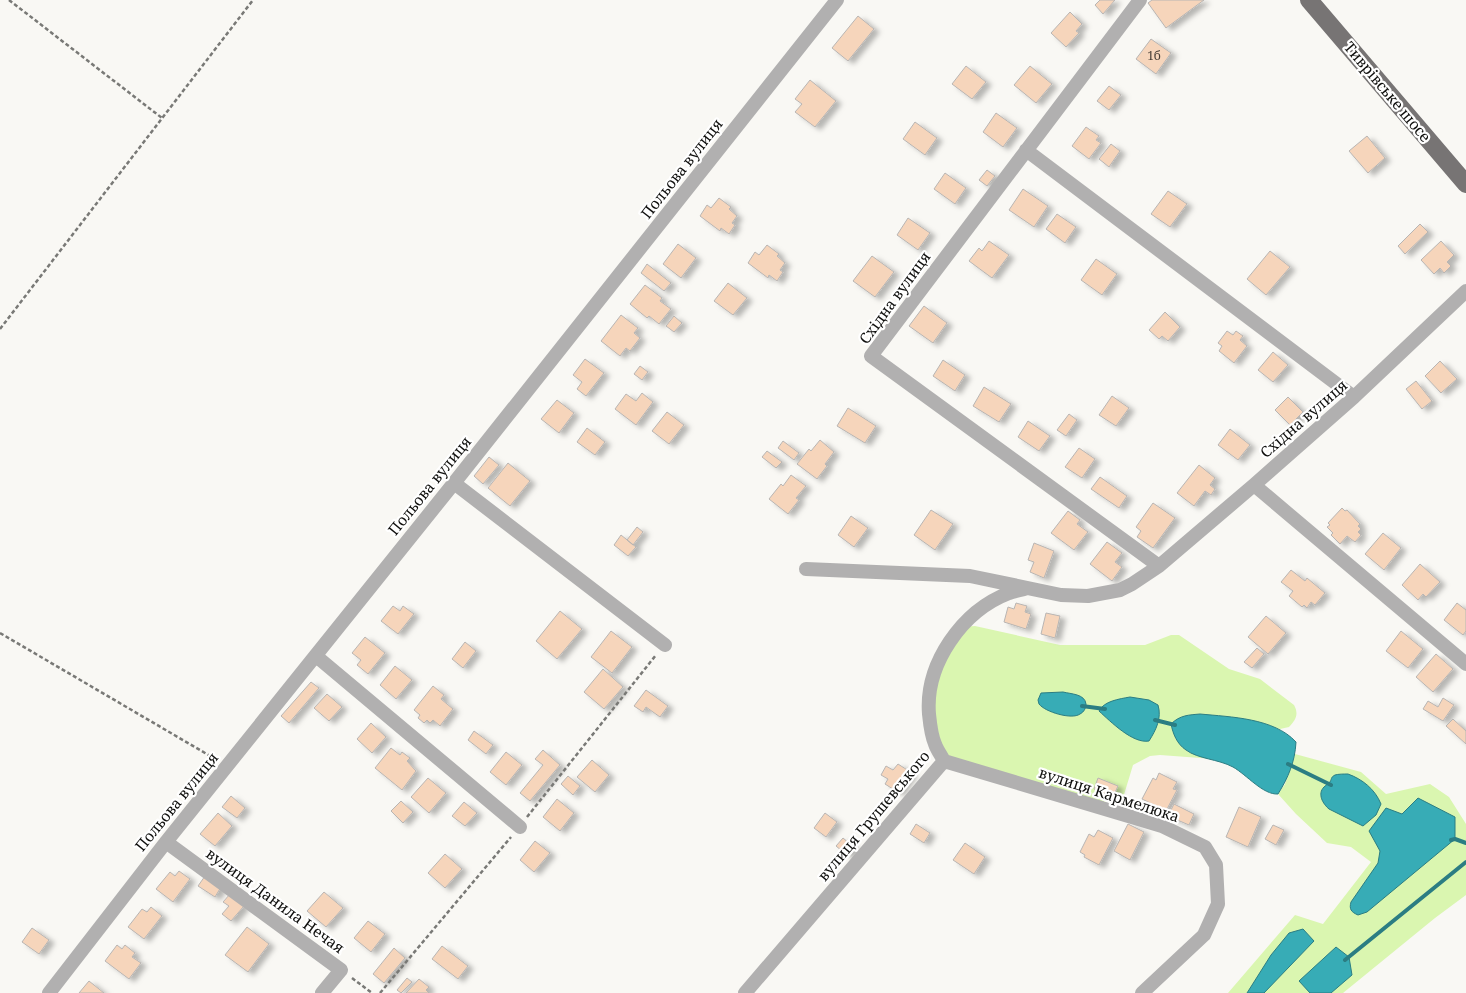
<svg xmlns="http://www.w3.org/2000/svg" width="1466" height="993" viewBox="0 0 1466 993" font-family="'Noto Serif',serif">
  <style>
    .green { fill: #daf6b0 }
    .water { fill: #37acb6; stroke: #2b7d83 }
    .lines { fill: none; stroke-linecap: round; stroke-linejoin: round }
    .stream { stroke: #2b7d83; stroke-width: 4 }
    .building { fill: #f6d5bb; stroke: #b8b5b3; filter: url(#shadow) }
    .path { stroke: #797976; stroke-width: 2.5; stroke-dasharray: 4 2.5; stroke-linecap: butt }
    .minor { stroke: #b1b0b0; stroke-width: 14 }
    .major { stroke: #777474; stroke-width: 18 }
    .labels { text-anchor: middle; stroke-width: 4.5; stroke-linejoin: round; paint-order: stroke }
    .number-label { font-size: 12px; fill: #494038 }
    .street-label { font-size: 15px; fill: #0f0f0d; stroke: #fff }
  </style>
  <defs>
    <filter id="shadow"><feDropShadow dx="5.5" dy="3" stdDeviation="2.5" flood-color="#0004"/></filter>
  </defs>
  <rect width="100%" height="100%" fill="#f9f8f4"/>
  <!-- green -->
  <path class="green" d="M975,626L1060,645H1145L1171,635H1179L1229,669L1260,679L1294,705C1299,714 1296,720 1289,727L1280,729L1192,720L1175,738L1187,751L1214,759L1160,755L1150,756L1133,765L1123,798L1117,802H1083L944,761L930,692L962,627Z
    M1295,754L1361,772L1386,794L1430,784L1449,797L1466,824V895L1435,918L1343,993H1228L1295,915L1323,924L1371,862L1351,847L1327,843L1296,814L1278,794L1285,784Z"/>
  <!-- water -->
  <path class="water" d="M1063,692C1071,694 1085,694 1086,704C1086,708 1084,712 1080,714C1072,720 1045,712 1039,704L1038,700L1041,693Z
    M1130,697L1149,700L1158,705C1162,718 1156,730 1149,741C1133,744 1111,722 1099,711C1104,701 1119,699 1130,697Z
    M1200,714C1231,717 1274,718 1296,742C1295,762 1288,778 1278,794C1263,795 1247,775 1233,767C1218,759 1198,759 1186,750C1177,744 1173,734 1171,724C1180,715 1189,715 1200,714Z
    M1348,774C1362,779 1375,789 1381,804L1376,815L1363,826L1329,809C1323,804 1317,794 1324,787C1326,785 1328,784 1330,782C1332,778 1331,777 1335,775C1338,774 1344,774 1348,774Z
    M1418,798L1455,817V839L1367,912L1358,915C1351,912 1349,909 1351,902L1378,863L1380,851L1369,831L1386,808L1402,814Z
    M1303,929L1314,941L1264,993H1247L1271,955L1289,933Z
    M1336,947L1349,957L1352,975L1331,993H1310L1299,981Z"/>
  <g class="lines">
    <!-- stream -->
    <path class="stream" d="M1082,706L1105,709
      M1155,720L1175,725
      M1288,764L1331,785
      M1451,840L1455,839L1466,843
      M1345,960L1466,862"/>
  </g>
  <!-- building -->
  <path class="building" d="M1100,0H1115L1103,14L1095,5Z
    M1152,0H1204L1166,28L1148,3Z
    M1070,12L1082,24L1076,31L1079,33L1066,47L1051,33Z
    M858,16L874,29L848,61L832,48Z
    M1151,39L1171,53L1156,74L1136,59Z
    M966,66L986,82L972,99L952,84Z
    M1030,66L1052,84L1036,103L1014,85Z
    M810,80L836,101L815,127L795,112L802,104L795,99Z
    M1109,86L1121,95L1109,110L1097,101Z
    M996,113L1017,128L1003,147L983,132Z
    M915,122L937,138L925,155L903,139Z
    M1086,127L1099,136L1096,140L1101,143L1089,159L1072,146Z
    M1367,136L1385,158L1368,173L1349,151Z
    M1111,144L1120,151L1109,167L1099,159Z
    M987,170L995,176L987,186L979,180Z
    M945,173L966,188L955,204L934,189Z
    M1023,189L1048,206L1034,227L1009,210Z
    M1168,191L1187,204L1170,227L1151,214Z
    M719,198L731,207L729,209L737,216L732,223L735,225L729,234L721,228L720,231L700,216L707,205L711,208Z
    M1057,214L1076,227L1065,243L1046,229Z
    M908,218L930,233L918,250L897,235Z
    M1420,224L1428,232L1405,254L1398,246Z
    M989,241L1009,255L992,278L969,261L979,248L982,251Z
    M1441,241L1454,255L1447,262L1451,266L1444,273L1440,268L1434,274L1421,260Z
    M678,244L696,258L681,278L663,264Z
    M767,245L779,254L777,256L785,263L780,270L783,272L777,281L769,275L768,278L748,263L755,252L759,255Z
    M1270,251L1290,267L1266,295L1247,279Z
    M872,256L894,272L875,297L853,281Z
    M1096,259L1117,274L1102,295L1081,280Z
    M647,264L671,283L664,291L641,273Z
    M728,283L747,298L733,315L714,301Z
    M645,285L662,298L660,301L671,309L659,324L649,316L647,318L630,304Z
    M924,306L947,323L933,343L909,326Z
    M1165,312L1180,327L1168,341L1162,336L1159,339L1149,330Z
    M621,315L638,328L634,333L640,338L630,351L626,348L620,356L601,341Z
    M674,316L682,323L674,332L666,326Z
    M1227,331L1233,335L1236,331L1243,336L1240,340L1247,346L1234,363L1219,351L1222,346L1218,343Z
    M1273,352L1288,365L1273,382L1258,370Z
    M585,359L604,373L586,396L577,389L582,382L573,375Z
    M943,360L965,375L955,391L933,376Z
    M1440,361L1457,379L1441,393L1425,376Z
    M640,366L648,372L642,380L634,374Z
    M1416,381L1432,401L1422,409L1406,389Z
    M984,387L1011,404L999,422L973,406Z
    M642,393L653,402L636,425L615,409L626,394L636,401Z
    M1112,396L1129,408L1116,426L1099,415Z
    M1288,397L1303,412L1290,425L1275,410Z
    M557,400L574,413L559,433L541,419Z
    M848,408L876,426L865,443L837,426Z
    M667,412L684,425L669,444L652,431Z
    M1069,414L1077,420L1066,436L1057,430Z
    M1028,421L1050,436L1039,451L1018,437Z
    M587,428L605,442L595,455L577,442Z
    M1230,429L1250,445L1238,460L1218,445Z
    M820,440L834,452L825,464L827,466L817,479L797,464L809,449L811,451Z
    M783,441L799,453L794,460L778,448Z
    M1079,448L1095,459L1082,478L1065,467Z
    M767,451L782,462L776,468L762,457Z
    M489,457L499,465L483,484L474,476Z
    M508,463L530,481L510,506L488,488Z
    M1199,465L1215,478L1210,485L1215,489L1211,495L1205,491L1194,506L1177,493Z
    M791,475L806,486L796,498L799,500L788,514L769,499L781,484L783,486Z
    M1100,477L1127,496L1119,508L1091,489Z
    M1153,503L1175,518L1153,548L1137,537L1141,531L1136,527Z
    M1342,508L1345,511L1347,510L1360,524L1358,526L1361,529L1358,532L1361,535L1355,542L1347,536L1340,544L1331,535L1333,533L1327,527L1330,525L1328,523Z
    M931,510L953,524L935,550L914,535Z
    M1068,511L1080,520L1077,524L1088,532L1074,550L1051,533Z
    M851,516L868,528L854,547L838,535Z
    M637,527L643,532L633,545L627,540Z
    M1383,533L1401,548L1384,570L1365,554Z
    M621,535L636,547L628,556L614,545Z
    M1107,542L1122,553L1115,562L1122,567L1112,581L1090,564Z
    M1034,543L1054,551L1044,578L1030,572L1034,562L1028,560Z
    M1420,564L1440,582L1426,597L1423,594L1418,600L1402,585Z
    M1291,570L1305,581L1307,578L1325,593L1315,605L1311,602L1307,608L1304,605L1302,607L1289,596L1293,591L1281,582Z
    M1016,603L1027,606L1025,612L1031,614L1026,629L1004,622L1008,607L1014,609Z
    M1457,603L1466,610V631L1463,635L1444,620Z
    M393,606L400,611L403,606L414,614L398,634L381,621Z
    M560,611L582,629L557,659L536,641Z
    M1046,613L1060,616L1055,638L1041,634Z
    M1266,616L1286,633L1268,654L1248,637Z
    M611,631L632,647L612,673L591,657Z
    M1401,631L1423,649L1408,668L1386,651Z
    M365,637L385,653L368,674L357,665L361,660L352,653Z
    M465,642L476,651L463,668L452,659Z
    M1257,648L1264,654L1252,668L1244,662Z
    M1436,654L1453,669L1433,692L1416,677Z
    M395,666L412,680L396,699L380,685Z
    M603,669L623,687L604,709L584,692Z
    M311,682L319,688L289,723L281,716Z
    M433,686L444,695L441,699L453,709L440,726L433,720L430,723L427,720L424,723L418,718L420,715L414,710Z
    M646,690L668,706L660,717L646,707L643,712L634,706Z
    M327,694L342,707L329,721L314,708Z
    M1443,698L1454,705L1443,721L1423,709L1428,701L1438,707Z
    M1453,719L1466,731V744L1446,726Z
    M371,723L386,737L372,753L357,739Z
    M474,731L493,745L486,754L468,740Z
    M391,748L400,755L402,752L410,758L407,761L416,771L402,790L375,768Z
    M543,750L560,765L530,801L520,793L543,765L535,759Z
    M506,752L522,765L506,785L490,772Z
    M592,760L609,775L595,792L577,777Z
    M898,764L912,773L899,793L885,784L888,779L881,775L886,766L893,770Z
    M1159,773L1177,782L1173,789L1177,790L1166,811L1142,799L1153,778L1156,780Z
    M568,776L580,786L573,795L561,784Z
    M428,778L446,793L429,813L411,797Z
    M1098,778L1118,786L1113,797L1094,789Z
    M231,796L245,808L237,818L222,807Z
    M557,799L574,813L560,831L543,817Z
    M401,801L413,812L403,823L391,811Z
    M464,802L477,813L465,826L452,816Z
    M1174,804L1194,814L1189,825L1168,816Z
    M1239,807L1261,817L1248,847L1226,837Z
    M218,813L232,826L215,846L200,834Z
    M825,813L837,822L826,837L814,828Z
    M916,824L930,833L924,843L910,834Z
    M1128,824L1144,832L1130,860L1114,851Z
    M1273,825L1284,830L1276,845L1265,839Z
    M1098,830L1113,838L1099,865L1084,857L1085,855L1080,852L1089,834L1094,837Z
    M843,838L855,848L848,856L836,846Z
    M535,841L550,853L534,872L520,860Z
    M965,843L985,857L974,874L953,860Z
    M445,854L462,869L445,888L428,873Z
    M179,871L190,879L173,902L156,889L170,872L175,876Z
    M205,876L221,887L215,897L198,886Z
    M324,892L343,908L326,927L307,911Z
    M230,894L244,906L231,921L222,914L229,906L223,902Z
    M151,907L162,916L144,939L128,927L142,909L147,912Z
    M368,921L385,934L371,952L354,938Z
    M247,927L269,944L248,972L225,955Z
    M32,928L49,940L39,954L22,942Z
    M117,945L122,949L125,945L135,953L132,957L141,963L129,979L105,961Z
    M442,946L468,966L458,979L432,959Z
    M394,948L405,958L384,983L373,974Z
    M407,978L412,982L401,993L397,990Z
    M419,979L429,987L426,990L429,993H406Z
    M89,981L104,993H79Z"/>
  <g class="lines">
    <!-- path -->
    <path class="path" d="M9,0L162,118
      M0,329L253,0
      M0,633L217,760
      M527,817L656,655
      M352,978L372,993
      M380,993L511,837"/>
    <!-- minor -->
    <path class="minor" d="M1140,0L871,356L1159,566
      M1026,150L1354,397
      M454,483L665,645
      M1254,485L1466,664
      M806,569L970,576L1061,595L1088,596L1120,590L1132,584L1159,566L1254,485L1354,397L1466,291
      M316,656L520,827
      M944,761L1162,826L1205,847L1216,865L1218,904L1204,935L1142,993
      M166,842L341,970L322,993
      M49,993L166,842L454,483L837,0
      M745,993L944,761C941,755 937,750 935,744C931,735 930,724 929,714C925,664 962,611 1009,593C1015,591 1021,590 1027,588"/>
    <!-- major -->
    <path class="major" d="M1309,0L1466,184"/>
  </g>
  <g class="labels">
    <!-- number labels -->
    <g class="number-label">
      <text x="1154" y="60">1б</text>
    </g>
    <!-- street labels -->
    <g class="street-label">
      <text transform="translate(1387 92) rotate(50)" y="5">Тиврівське шосе</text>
      <text transform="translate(682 169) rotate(-52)" y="5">Польова вулиця</text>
      <text transform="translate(895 298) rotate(-54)" y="5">Східна вулиця</text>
      <text transform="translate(1304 419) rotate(-41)" y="5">Східна вулиця</text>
      <text transform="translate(430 486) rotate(-51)" y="5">Польова вулиця</text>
      <text transform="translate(1109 795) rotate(18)" y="5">вулиця Кармелюка</text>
      <text transform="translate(177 802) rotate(-51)" y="5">Польова вулиця</text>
      <text transform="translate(874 816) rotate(-50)" y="5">вулиця Грушевського</text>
      <text transform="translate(275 901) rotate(36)" y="5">вулиця Данила Нечая</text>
    </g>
  </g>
</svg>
